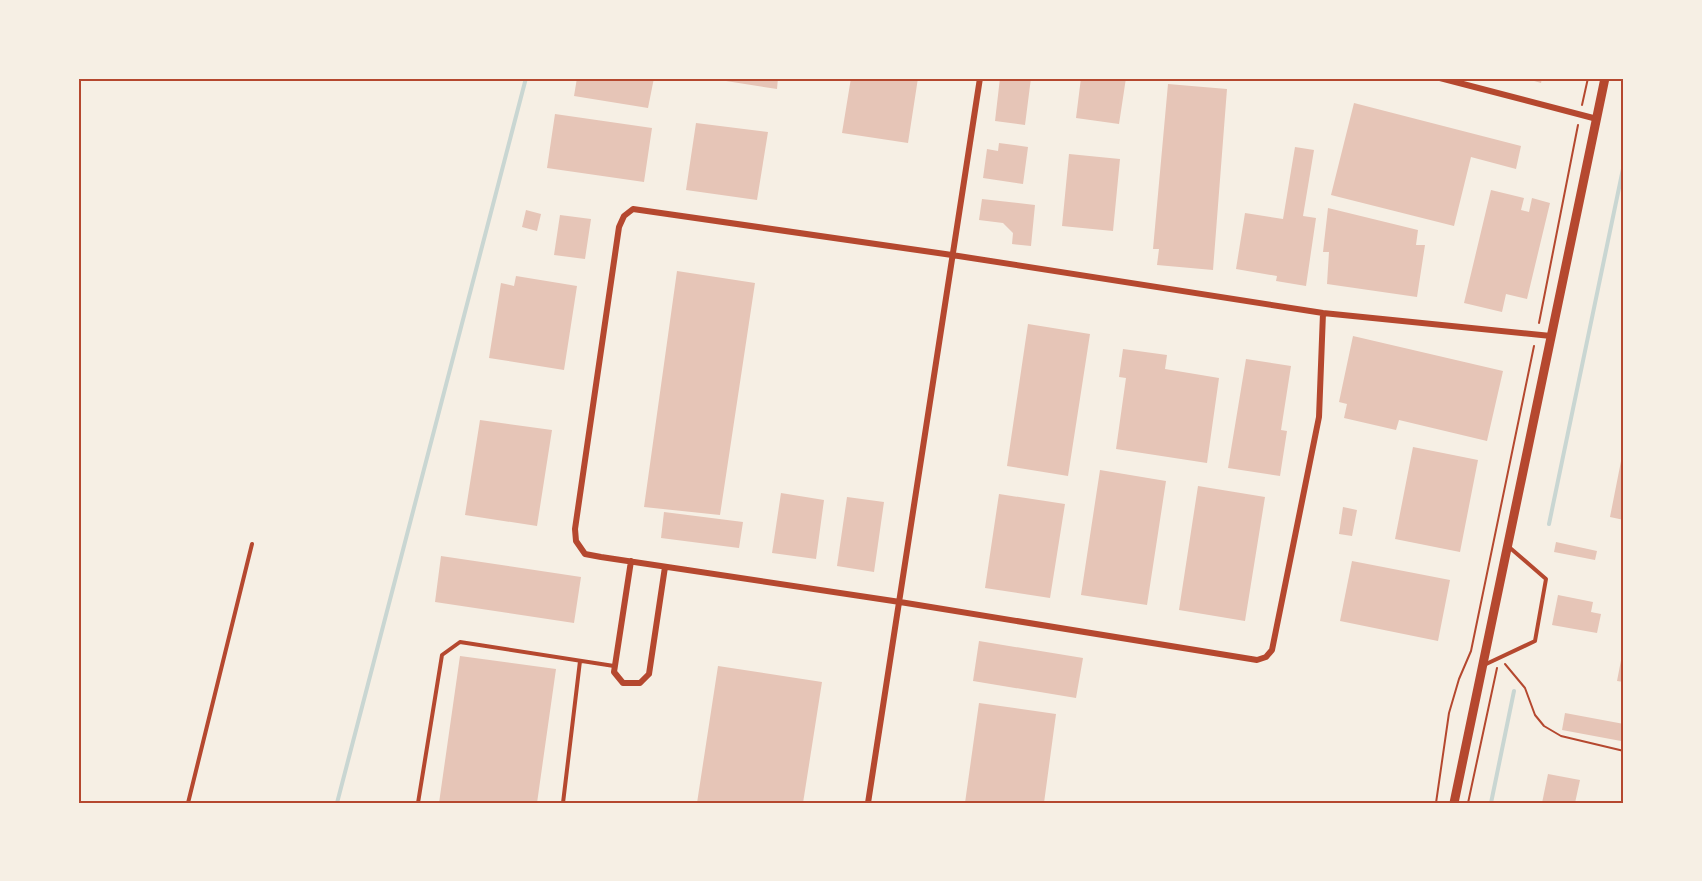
<svg xmlns="http://www.w3.org/2000/svg" width="1702" height="881" viewBox="0 0 1702 881" font-family="Mulish,sans-serif">
  <style>
    .lines { fill: none; stroke-linecap: round; stroke-linejoin: round }
    .stream { stroke: #c9d6d2; stroke-width: 4 }
    .building { fill: #e6c5b7 }
    .path { stroke: #b5482f; stroke-width: 2 }
    .service { stroke: #b5482f; stroke-width: 4 }
    .minor { stroke: #b5482f; stroke-width: 6 }
    .secondary { stroke: #b5482f; stroke-width: 9 }
    .neatline { fill: none; stroke: #b5482f; stroke-width: 2 }
  </style>
  <rect width="100%" height="100%" fill="#f6efe4"/>
  <g class="lines">
    <!-- stream -->
    <path class="stream" d="M1549,524L1624,164
      M337,803L526,78
      M1491,803L1514,691"/>
  </g>
  <!-- building -->
  <path class="building" d="M577,78H654L648,108L574,96Z
    M707,78H778L777,89Z
    M851,78H918L908,143L842,133Z
    M1000,78H1031L1025,125L995,121Z
    M1081,78H1126L1119,124L1076,118Z
    M1524,78H1542L1541,83Z
    M1168,84L1227,89L1213,270L1157,265L1159,249H1153Z
    M1354,103L1521,146L1516,169L1471,157L1454,226L1331,195Z
    M555,114L652,128L644,182L547,168Z
    M696,123L768,132L757,200L686,190Z
    M999,143L1028,147L1023,184L983,178L987,149L998,151Z
    M1295,147L1314,150L1303,216L1316,218L1306,286L1276,281L1277,276L1236,269L1245,213L1283,219Z
    M1069,154L1120,159L1113,231L1062,226Z
    M1491,190L1524,198L1521,210L1529,212L1532,198L1550,203L1527,299L1506,294L1502,312L1464,303Z
    M982,199L1035,205L1031,246L1012,244L1013,233L1003,223L979,220Z
    M1328,208L1418,230L1416,245H1425L1417,297L1327,284L1329,252H1323Z
    M526,210L541,214L537,231L522,227Z
    M560,215L591,219L585,259L554,255Z
    M677,271L755,283L720,515L644,507Z
    M516,276L577,286L564,370L489,358L501,283L514,286Z
    M1028,324L1090,334L1068,476L1007,466Z
    M1353,336L1503,371L1487,441L1399,420L1396,430L1344,418L1347,404L1339,402Z
    M1123,349L1167,355L1165,369L1219,378L1207,463L1116,449L1126,378L1119,377Z
    M1246,359L1291,366L1281,430L1287,431L1280,476L1228,468Z
    M480,420L552,430L537,526L465,515Z
    M1413,447L1478,460L1460,552L1395,539Z
    M1623,451H1624V520L1610,517Z
    M1100,470L1166,481L1147,605L1081,595Z
    M1198,486L1265,497L1245,621L1179,610Z
    M781,493L824,500L816,559L772,553Z
    M999,494L1065,504L1050,598L985,588Z
    M847,497L884,502L874,572L837,566Z
    M1343,507L1357,510L1352,536L1339,534Z
    M664,512L743,522L739,548L661,538Z
    M1556,542L1597,551L1595,560L1554,552Z
    M441,556L581,577L574,623L435,602Z
    M1352,561L1450,580L1438,641L1340,621Z
    M1558,595L1593,602L1591,612L1601,614L1597,633L1552,625Z
    M979,641L1083,658L1076,698L973,681Z
    M1623,650H1624V682L1617,681Z
    M460,656L556,669L537,803H439Z
    M718,666L822,682L803,803H697Z
    M979,703L1056,714L1044,803H965Z
    M1565,713L1624,724L1621,741L1562,730Z
    M1548,774L1580,780L1575,803H1542Z"/>
  <g class="lines">
    <!-- path -->
    <path class="path" d="M1582,105L1588,78
      M1539,323L1578,125
      M1505,664L1525,688L1535,715L1544,726L1561,736L1624,751
      M1436,803L1449,713L1459,679L1471,651L1534,346
      M1468,803L1497,668"/>
    <!-- service -->
    <path class="service" d="M1484,665L1535,641L1546,579L1509,547
      M188,803L252,544
      M418,803L442,655L460,642L614,666
      M563,803L580,661"/>
    <!-- minor -->
    <path class="minor" d="M1440,78L1597,119
      M1323,313L1319,417L1272,650L1266,657L1257,660L900,602L601,557L585,554L576,541L575,529L619,227L624,216L633,209L952,255L1323,313L1551,336
      M631,561L614,672L623,683H640L649,674L665,567
      M868,803L980,78"/>
    <!-- secondary -->
    <path class="secondary" d="M1454,803L1605,78"/>
  </g>
  <!-- border -->
  <rect width="1702" height="881" fill="none" stroke="#f6efe4" stroke-width="159"/>
  <rect x="80" y="80" width="1542" height="722" class="neatline"/>
</svg>
